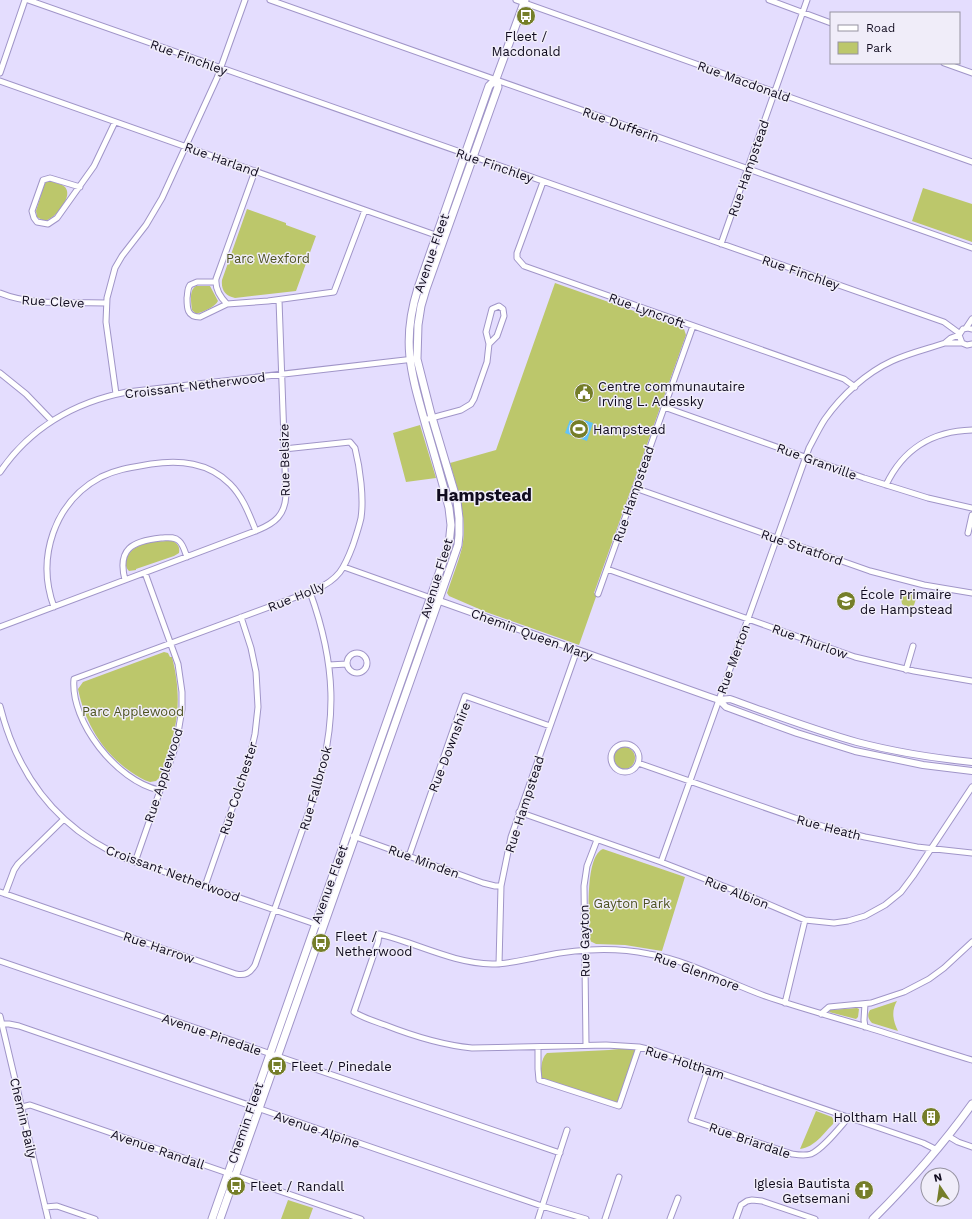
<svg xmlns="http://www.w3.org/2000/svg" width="972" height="1219" viewBox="0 0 972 1219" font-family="'Work Sans',sans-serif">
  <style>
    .green { fill: #bcc76b }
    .water { fill: #62c3f8 }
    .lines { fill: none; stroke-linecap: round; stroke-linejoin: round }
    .minor-casing { stroke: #a095c8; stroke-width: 7 }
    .tertiary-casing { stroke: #a095c8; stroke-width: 8 }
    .secondary-casing { stroke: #a095c8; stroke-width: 9 }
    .minor { stroke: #fff; stroke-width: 5 }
    .tertiary { stroke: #fff; stroke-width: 6 }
    .secondary { stroke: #fff; stroke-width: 7 }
    .labels { text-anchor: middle; stroke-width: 3; stroke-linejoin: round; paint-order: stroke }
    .poi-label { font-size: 13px; fill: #100b1e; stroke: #f0edf9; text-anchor: start }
    .street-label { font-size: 13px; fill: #100b1e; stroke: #f0edf9 }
    .park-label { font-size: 13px; fill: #4e5322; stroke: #f0edf9 }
    .district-label { font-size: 17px; font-weight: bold; fill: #100b1e; stroke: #f0edf9 }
  </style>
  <rect width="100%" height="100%" fill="#e4ddfe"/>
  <!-- green -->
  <path class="green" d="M50,181C55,183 62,184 65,187C74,197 54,220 44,221L37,217L36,211L44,185L46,182Z
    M923,188L972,204V242L912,221Z
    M247,209L286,223V225L316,236L296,291L235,298C225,296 221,290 222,280Z
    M555,283L682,328L684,329L686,335L594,593L597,594L579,645L486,612L449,596L447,593C452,578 458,563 462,548C468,519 458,491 450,463L496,450Z
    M196,286H210L218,301C215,307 203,312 196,314L192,310C191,302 189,290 196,286Z
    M420,425L436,478L406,482L393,433Z
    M173,541C178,544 180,547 179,553L174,556L136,569V570L129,571C126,568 125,564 126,560C132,541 157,541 173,541Z
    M905,592L912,594L916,599L913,608H908L902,604L901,598Z
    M164,652L168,653L170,657H172C184,705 176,732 160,777L156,781L150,782C143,780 137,776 131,772C103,753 85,723 78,689L83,682Z
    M613 758a11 11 0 1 1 22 0a11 11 0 1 1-22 0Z
    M603,849L685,877L662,951L625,945L596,944L590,941C589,923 584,856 603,849Z
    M897,1001C891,1011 893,1021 898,1031L872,1023C868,1019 867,1015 870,1010Z
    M857,1008L859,1009L858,1017L856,1019L829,1012L830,1010Z
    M639,1047L619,1106L539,1080C542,1071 540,1059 547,1053L609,1050Z
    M816,1111L832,1117L834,1121L833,1124C823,1134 815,1147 800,1149Z
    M288,1200L313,1208L309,1219H281Z"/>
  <!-- water -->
  <path class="water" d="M570,420L582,424L584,420L593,423L587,441L565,433Z"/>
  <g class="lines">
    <defs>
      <path id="minor" d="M28,0L944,322L959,333
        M270,0L972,248
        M516,0L972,162
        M769,0L831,23
        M944,63L972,73
        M0,73L25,0
        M0,81L444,238
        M255,171L216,279C215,289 220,297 227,304L268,301L334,292L365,210
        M543,182L517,253V258L524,266L844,379L855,387
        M80,187L50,178L43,180L32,211L34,218L37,222L48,224L57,218L94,166L115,122
        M721,244L807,0
        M215,282H197L190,285C187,289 188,293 187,298C187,308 187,317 200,317L227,304
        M0,293C31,306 73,302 106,303
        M966,328L972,319
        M972,329L968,328L963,329L959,335L962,343L967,345L972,344
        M959,335L951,338L945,343H962
        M0,373L26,394L52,421
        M116,394L106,322L107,298L115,268L122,256L146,225L162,198L217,78L245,0
        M664,407L864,478L928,498L972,508
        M424,420L461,410L471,404L474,399L487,362L489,344L486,332L492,309L499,306L503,309L504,316L497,336L489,344
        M0,472C30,428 75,402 127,392L414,359
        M886,485C903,449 933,431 972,430
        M635,488L870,571L924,585L972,593
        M968,533L972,515
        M344,567L431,598
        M607,569L855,657L914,671L972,681
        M125,580C117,549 132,541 161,538C167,538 174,536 179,541C183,544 185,552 187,557
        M598,594L693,326
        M54,607C36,558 54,502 101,477C117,469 134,467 151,464C180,460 208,462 230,484C243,497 249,514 256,531
        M0,627L258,530C275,523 285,515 286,495L279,300
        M347 663a10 10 0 1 1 20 0a10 10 0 1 1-20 0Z
        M329,665L347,664
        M906,670L913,646
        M0,706C18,778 59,830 127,859L318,925
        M611 758a14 14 0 1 1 28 0a14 14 0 1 1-28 0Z
        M638,763L795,818L829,828L865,837L917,847L972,853
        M159,790C117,781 70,722 74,679L315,590C339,579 344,569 353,545C356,536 359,527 361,518C364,498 360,468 355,448L350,442L284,449
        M519,812L661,862L749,896L805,920L834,923L848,921L865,916L885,905L901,892L913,876L972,787
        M353,836L483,883L495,886H501
        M409,856L465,696L550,726
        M135,862L176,745L182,709V692L178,664L145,573
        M661,862L809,448C814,439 819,428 825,419C842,395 866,373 892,361C909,353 927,349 945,343
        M205,886L249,760L255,734L258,707L256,672L251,648L241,617
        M0,892L236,974C245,976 250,973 255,965L315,794C338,721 336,664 310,592
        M5,894L14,870L18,864L63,820
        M0,961L560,1153
        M499,964L501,886L511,837L577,650
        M785,1003L805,920
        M821,1014L829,1007L871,1003L904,992L929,979L944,968L972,942
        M0,1016L48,1219
        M2,1024H9L19,1026L542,1206L586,1219
        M865,1027L864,1020L865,1004
        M586,1045L584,886L587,866L597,840
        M538,1047V1069L539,1080L619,1106L639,1047
        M708,1069L691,1120L792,1154C799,1155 805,1156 811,1154C823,1149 840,1127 849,1117
        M22,1107L30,1105L361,1219
        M948,1136L958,1142L972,1147
        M937,1150L923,1143L656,1051L639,1047L606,1045L472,1048C442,1045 413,1036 385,1025C374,1021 363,1018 354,1012L378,942L379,934C417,943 452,963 492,964C510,964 527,959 544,956C578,949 615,947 649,954C690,961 726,982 765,996C797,1007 830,1016 863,1026C899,1037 935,1049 972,1060
        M45,1207L57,1206L95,1219
        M538,1219L567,1130
        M605,1219L619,1177
        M670,1219L678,1198
        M736,1219L741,1205L747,1201L752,1200L762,1201L815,1219"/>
      <path id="tertiary" d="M431,598L710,697L719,700L726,707L797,733L855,751L923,765L972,771
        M719,700L730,699C772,714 814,730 857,742C895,752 933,758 972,762"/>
      <path id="secondary" d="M212,1219L449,545L451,525L449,508C442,480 434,453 426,426C411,373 401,342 418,288L489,86L496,79
        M220,1219L450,568L458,545L459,535V518L457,501L431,414L417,359L418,325L421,306L426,289L498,87L496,79L525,0
        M873,1219C909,1183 942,1146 972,1104"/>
    </defs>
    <!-- minor casing -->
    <use href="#minor" class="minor-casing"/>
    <!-- tertiary casing -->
    <use href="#tertiary" class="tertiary-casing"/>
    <!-- secondary casing -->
    <use href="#secondary" class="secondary-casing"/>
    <!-- minor -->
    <use href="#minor" class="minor"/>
    <!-- tertiary -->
    <use href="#tertiary" class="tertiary"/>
    <!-- secondary -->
    <use href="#secondary" class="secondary"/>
  </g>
  <!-- icons -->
  <defs>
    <symbol id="bus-disc" viewBox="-11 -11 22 22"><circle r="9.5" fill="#757e29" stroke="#f0edf9"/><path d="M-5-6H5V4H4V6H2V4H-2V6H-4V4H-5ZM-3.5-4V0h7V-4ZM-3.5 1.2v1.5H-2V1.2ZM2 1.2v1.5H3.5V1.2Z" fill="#fff"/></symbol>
    <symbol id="civic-disc" viewBox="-11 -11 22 22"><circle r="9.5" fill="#757e29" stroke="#f0edf9"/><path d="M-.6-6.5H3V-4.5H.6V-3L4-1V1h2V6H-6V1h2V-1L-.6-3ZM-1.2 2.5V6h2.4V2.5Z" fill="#fff"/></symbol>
    <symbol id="stadium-disc" viewBox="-11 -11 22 22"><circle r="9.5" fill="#757e29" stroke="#f0edf9"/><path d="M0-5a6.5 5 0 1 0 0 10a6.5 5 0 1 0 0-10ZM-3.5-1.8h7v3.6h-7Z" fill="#fff"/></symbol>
    <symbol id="school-disc" viewBox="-11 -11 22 22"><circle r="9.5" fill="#757e29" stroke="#f0edf9"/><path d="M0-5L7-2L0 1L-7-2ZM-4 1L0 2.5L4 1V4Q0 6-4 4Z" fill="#fff"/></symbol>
    <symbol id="building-disc" viewBox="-11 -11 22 22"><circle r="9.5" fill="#757e29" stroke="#f0edf9"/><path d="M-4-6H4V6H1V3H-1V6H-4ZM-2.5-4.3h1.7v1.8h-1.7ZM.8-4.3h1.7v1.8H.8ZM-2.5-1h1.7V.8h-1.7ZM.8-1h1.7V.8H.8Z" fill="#fff"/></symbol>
    <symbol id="church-disc" viewBox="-11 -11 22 22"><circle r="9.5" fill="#757e29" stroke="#f0edf9"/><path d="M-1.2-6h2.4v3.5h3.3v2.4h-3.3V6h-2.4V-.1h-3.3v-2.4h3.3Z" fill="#fff"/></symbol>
  </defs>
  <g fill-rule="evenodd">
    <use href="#bus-disc" x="515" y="5" width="22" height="22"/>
    <use href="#civic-disc" x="573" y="382" width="22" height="22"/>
    <use href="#stadium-disc" x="568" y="418" width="22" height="22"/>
    <use href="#school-disc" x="835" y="590" width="22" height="22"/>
    <use href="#bus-disc" x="310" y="932" width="22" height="22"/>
    <use href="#bus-disc" x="266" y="1055" width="22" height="22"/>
    <use href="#building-disc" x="920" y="1106" width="22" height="22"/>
    <use href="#bus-disc" x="225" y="1175" width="22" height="22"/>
    <use href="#church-disc" x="853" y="1179" width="22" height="22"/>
  </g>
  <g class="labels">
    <!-- poi labels -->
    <g class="poi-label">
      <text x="526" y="41" text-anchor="middle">Fleet /<tspan x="526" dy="15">Macdonald</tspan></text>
      <text x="598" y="391">Centre communautaire<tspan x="598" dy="15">Irving L. Adessky</tspan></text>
      <text x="593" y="434">Hampstead</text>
      <text x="860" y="599">École Primaire<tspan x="860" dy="15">de Hampstead</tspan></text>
      <text x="335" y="941">Fleet /<tspan x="335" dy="15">Netherwood</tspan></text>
      <text x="291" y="1071">Fleet / Pinedale</text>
      <text x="917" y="1122" text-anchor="end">Holtham Hall</text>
      <text x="850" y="1188" text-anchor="end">Iglesia Bautista<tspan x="850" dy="15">Getsemani</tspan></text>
      <text x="250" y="1191">Fleet / Randall</text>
    </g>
    <!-- street labels -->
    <g class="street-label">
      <text transform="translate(189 57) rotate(20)" y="5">Rue Finchley</text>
      <text transform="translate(744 81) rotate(20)" y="5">Rue Macdonald</text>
      <text transform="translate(621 124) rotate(20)" y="5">Rue Dufferin</text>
      <text transform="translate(222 159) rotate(20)" y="5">Rue Harland</text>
      <text transform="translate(495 165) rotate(19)" y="5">Rue Finchley</text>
      <text transform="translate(748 168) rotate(-71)" y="5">Rue Hampstead</text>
      <text transform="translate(431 253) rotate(-71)" y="5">Avenue Fleet</text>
      <text transform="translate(801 272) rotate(19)" y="5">Rue Finchley</text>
      <text transform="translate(53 301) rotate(3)" y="5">Rue Cleve</text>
      <text transform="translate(647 310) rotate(20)" y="5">Rue Lyncroft</text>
      <text transform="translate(195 385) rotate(-7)" y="5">Croissant Netherwood</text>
      <text transform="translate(284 460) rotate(-91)" y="5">Rue Belsize</text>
      <text transform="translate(817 461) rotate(20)" y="5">Rue Granville</text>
      <text transform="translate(633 494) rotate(-71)" y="5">Rue Hampstead</text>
      <text transform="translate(802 547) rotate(19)" y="5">Rue Stratford</text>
      <text transform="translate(436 578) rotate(-73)" y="5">Avenue Fleet</text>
      <text transform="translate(296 596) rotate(-22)" y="5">Rue Holly</text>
      <text transform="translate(532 634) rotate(20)" y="5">Chemin Queen Mary</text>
      <text transform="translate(810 641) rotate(20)" y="5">Rue Thurlow</text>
      <text transform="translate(733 659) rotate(-70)" y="5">Rue Merton</text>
      <text transform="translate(449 747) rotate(-69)" y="5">Rue Downshire</text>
      <text transform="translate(163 775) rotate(-72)" y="5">Rue Applewood</text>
      <text transform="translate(238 788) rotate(-72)" y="5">Rue Colchester</text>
      <text transform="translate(315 788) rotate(-74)" y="5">Rue Fallbrook</text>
      <text transform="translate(524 804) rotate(-72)" y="5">Rue Hampstead</text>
      <text transform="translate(829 827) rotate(15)" y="5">Rue Heath</text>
      <text transform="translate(424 861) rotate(20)" y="5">Rue Minden</text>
      <text transform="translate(173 873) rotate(20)" y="5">Croissant Netherwood</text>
      <text transform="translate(329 884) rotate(-70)" y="5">Avenue Fleet</text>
      <text transform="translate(737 892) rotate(22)" y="5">Rue Albion</text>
      <text transform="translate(584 941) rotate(-91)" y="5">Rue Gayton</text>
      <text transform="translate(159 947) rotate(19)" y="5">Rue Harrow</text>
      <text transform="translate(697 971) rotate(20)" y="5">Rue Glenmore</text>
      <text transform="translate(212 1034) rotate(19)" y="5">Avenue Pinedale</text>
      <text transform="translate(685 1062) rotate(18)" y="5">Rue Holtham</text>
      <text transform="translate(24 1118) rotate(77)" y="5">Chemin Baily</text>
      <text transform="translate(245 1123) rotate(-71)" y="5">Chemin Fleet</text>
      <text transform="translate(317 1129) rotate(19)" y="5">Avenue Alpine</text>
      <text transform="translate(750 1140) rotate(19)" y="5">Rue Briardale</text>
      <text transform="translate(158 1149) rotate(19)" y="5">Avenue Randall</text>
    </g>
    <!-- park labels -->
    <g class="park-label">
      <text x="268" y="263">Parc Wexford</text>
      <text x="133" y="716">Parc Applewood</text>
      <text x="632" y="908">Gayton Park</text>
    </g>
    <!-- district labels -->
    <g class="district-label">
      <text x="484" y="501">Hampstead</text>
    </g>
  </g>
  <!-- legend -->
  <rect x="830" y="12" width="130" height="52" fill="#f0edf9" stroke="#9693a1"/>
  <rect x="838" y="25" width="20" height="6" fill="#ffffff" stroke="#9693a1"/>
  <text x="866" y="32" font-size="12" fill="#100b1e">Road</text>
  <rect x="838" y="42" width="20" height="12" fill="#bcc76b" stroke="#9693a1"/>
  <text x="866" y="52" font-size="12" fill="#100b1e">Park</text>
  <!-- north arrow -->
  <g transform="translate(940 1187) rotate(347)"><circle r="19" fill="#f0edf9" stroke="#9693a1"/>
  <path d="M0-3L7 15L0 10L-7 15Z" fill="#757e29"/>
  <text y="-6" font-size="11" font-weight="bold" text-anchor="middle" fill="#100b1e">N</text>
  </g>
</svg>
